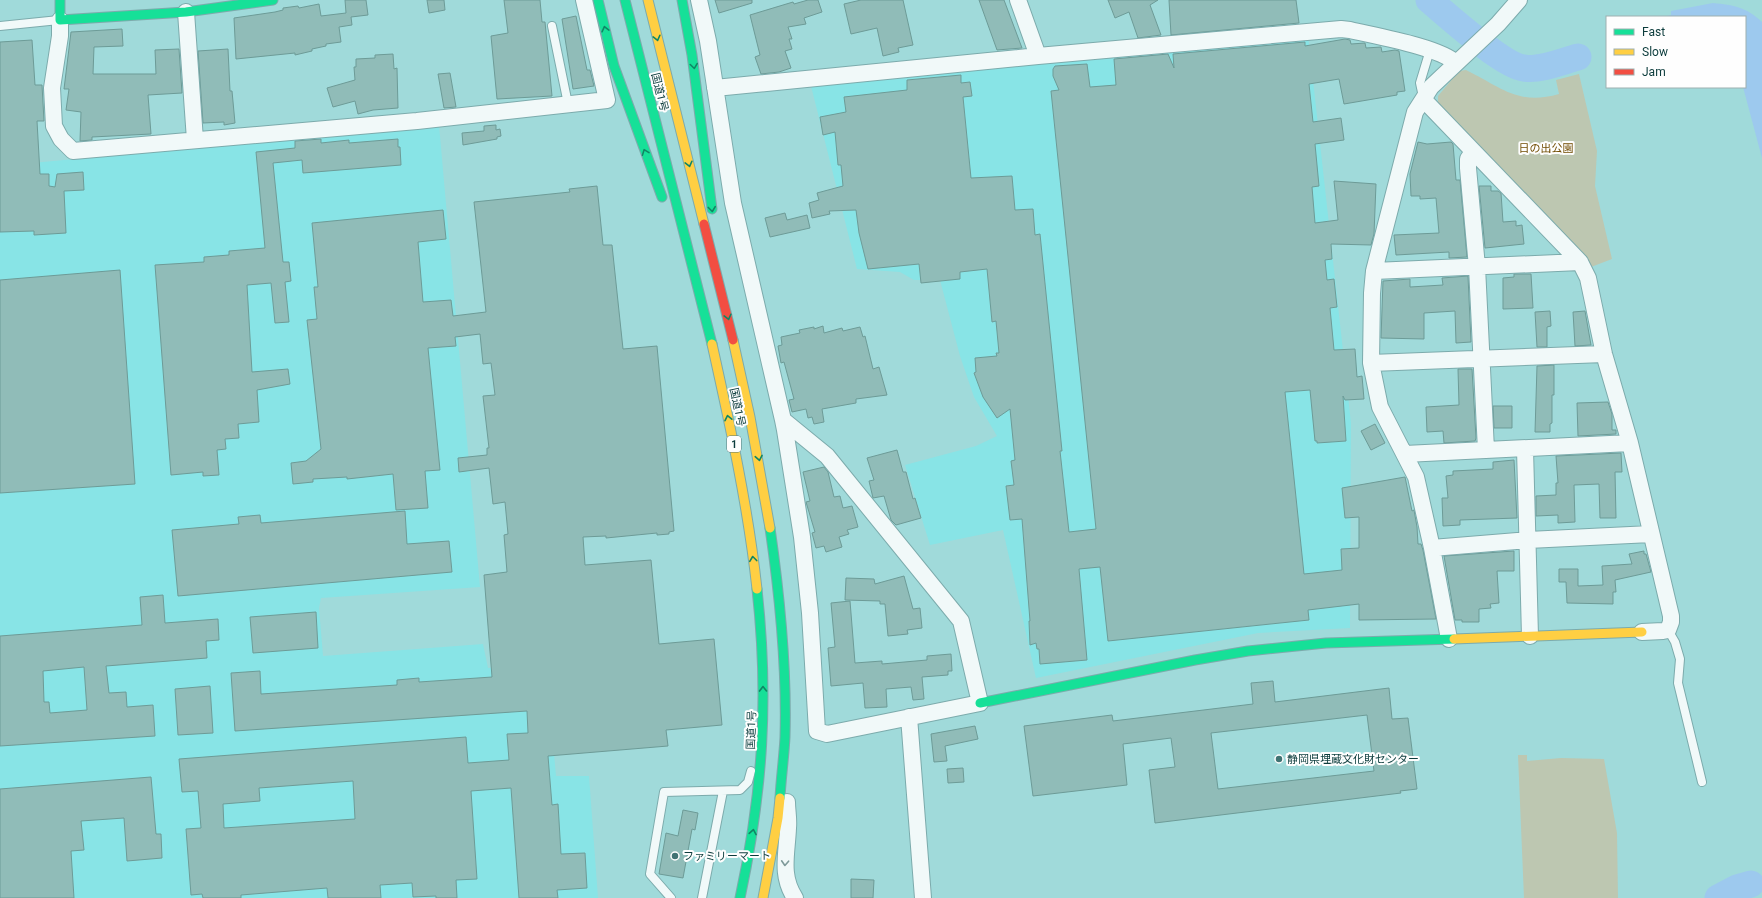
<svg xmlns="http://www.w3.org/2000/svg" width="1762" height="898" viewBox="0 0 1762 898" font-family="Roboto,'Noto Sans JP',sans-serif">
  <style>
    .built { fill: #88e4e6 }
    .green { fill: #bdc7b1 }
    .water { fill: #9dc9ee }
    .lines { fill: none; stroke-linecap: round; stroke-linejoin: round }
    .river { stroke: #9dc9ee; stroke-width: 27 }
    .building { fill: #90bcb8; stroke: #6d9b97; fill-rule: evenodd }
    .lane-casing { stroke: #7cabac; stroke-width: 10 }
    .street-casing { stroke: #7cabac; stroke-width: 18 }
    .fast-casing { stroke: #7cabac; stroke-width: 11 }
    .slow-casing { stroke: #7cabac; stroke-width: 11 }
    .jam-casing { stroke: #7cabac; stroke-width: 11 }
    .lane { stroke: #f1f9f9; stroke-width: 8 }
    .street { stroke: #f1f9f9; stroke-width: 16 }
    .fast { stroke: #16e098; stroke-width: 9 }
    .slow { stroke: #ffcf43; stroke-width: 9 }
    .jam { stroke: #f24e42; stroke-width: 9 }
    .oneway { stroke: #108665 }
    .oneway2 { stroke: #7e9a9a }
    .poi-dot { fill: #407373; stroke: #fefefe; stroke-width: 1.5 }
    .labels { text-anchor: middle; stroke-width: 4; stroke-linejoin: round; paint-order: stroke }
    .shield { fill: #fefefe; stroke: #557676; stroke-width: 1 }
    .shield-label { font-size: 10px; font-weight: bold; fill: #0c3c3c }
    .street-label { font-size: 11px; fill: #0c3c3c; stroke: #fefefe }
    .park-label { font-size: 11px; fill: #724d03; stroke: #fefefe }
    .poi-label { font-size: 11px; fill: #0c3c3c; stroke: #fefefe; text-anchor: start }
  </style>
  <rect width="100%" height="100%" fill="#a0dada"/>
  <!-- built -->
  <path class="built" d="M1308,35L1351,423L1350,628L1258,633L1036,678L1003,530L930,545L905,465L976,446L997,436L974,397L960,356L940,280H914L900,272L857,269L810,82Z
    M439,125L480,587L321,598L319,608L323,656L483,644L488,668L546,662L556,776H589L598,898H0V166Z"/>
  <!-- green -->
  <path class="green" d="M1466,70C1501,87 1518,106 1559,94L1556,80L1579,74L1597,151L1595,186L1612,259L1591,267L1438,106V96L1459,71Z
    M1518,755H1527V761L1561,758L1604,759L1617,833L1618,898H1524Z"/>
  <!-- water -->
  <path class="water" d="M1713,3C1734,5 1746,7 1762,22V158L1743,87H1745V17H1662L1671,15V11Z"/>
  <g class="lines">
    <!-- river -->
    <path class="river" d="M1429,0C1447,15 1503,66 1524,68C1539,71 1563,61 1578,57
      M1718,898L1737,888L1751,884"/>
  </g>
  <!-- building -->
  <path class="building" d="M345,0H366L368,15L351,17L352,25L339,27L341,42L326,44V46L312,49V51L295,55V53L236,59L234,18L275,12L283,10V8L298,6L299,8L319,4L321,16L346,13Z
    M427,0H444L445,10L429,13Z
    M504,0H540L542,22H545L552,96L497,99L491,36L508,33Z
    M715,0H752V3L719,13Z
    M808,0H818L822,12L804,18L806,24L788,27L792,39H789L792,49L785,51L791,68L779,72L761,74L755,57L760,55L750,15L793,2L794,4Z
    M861,0H903L913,45L898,48L899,52L883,56L877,28L851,34L844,4Z
    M979,0H1004L1022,48L997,50Z
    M1108,0H1158L1150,5L1161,35L1138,38L1129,12L1115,18Z
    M1169,0H1296L1299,23L1171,35Z
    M576,16L587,70H590L594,86L573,89L562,19Z
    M122,29L123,46L94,47L93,74H156L155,50L179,49L182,93L148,95L151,134L92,137V140L80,141L81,112L66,110L69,89H64L71,32Z
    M1345,39L1350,40L1351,44L1365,43L1366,48L1381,47L1382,52L1395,50L1399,51L1405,91L1397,92V95L1344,104L1339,79L1309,84L1313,122L1341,118L1344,140L1315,144L1319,186L1312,187L1315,223L1338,220L1334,181L1376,184L1374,234L1371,245L1331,244L1332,259L1325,260L1327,280L1334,279L1337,307L1330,308L1334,350L1355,349L1357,377L1362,376L1364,399L1345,400L1343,396L1346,441L1317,443V441H1315L1310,390L1285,392L1304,574L1342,570L1341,549L1359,548V517L1345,518L1342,488L1405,477L1412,511L1414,510L1417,527L1418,544H1421L1423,550L1436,619L1359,620V604L1308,610L1309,620L1108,641L1100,567L1079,569L1087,660L1040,664L1039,649H1037L1036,643L1030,645L1029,621H1030L1022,519L1010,520L1006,486L1014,485L1011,461L1015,460L1010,409L997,418L983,397L974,373L976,372L975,358L997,356L996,353H999L996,321L992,322L987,269L960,272V279L921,283L919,264L868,269L859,233L856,210L829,211L830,214L812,218L809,203L819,200L817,193L843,186L841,165H838L835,132L823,135L820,117L846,112L844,97L907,90V80L961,75V83L970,82L972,96L963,97L971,178L1012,176L1015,210L1033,209L1035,235L1040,234L1062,451H1060L1069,532L1096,529L1051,91L1059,90L1053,76V69L1055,66L1087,64L1090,87L1116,85L1114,59L1168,54L1174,68L1173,54L1305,42V46Z
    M32,40L35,85H42L44,121H37L40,174H49V186L55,187L57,174L83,172L84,190L64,191L66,233L34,235V231L0,232V42Z
    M228,49L230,91H232L235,123L224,125V122L203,123L198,51Z
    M393,54L394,69L397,68L398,108L373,110L358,114L355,101L333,107L327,88L355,80L354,67H356V59L375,58V55Z
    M450,73L456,107L444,108L438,74Z
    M496,125V130L500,129L501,136L497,137V139L463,145L462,133L484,131V126Z
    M321,139V143L349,140V143L398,139V147H400L401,165L303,173L302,160L273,163L283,262H289L291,281L285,282L289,322L275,323L271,283L247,285L252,372L288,369L290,384L257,390L259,422L238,424L239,438L225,439L226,449L217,450L219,475L203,476V472L171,475L155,265L204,262V257L229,255V251L265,248L256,152L295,148V141Z
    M1418,142L1427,144L1451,142L1453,144L1456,180H1460L1467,257L1449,258V252L1396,255L1394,235L1439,233L1436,198L1420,199V196H1411L1410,174Z
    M597,186L603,245H612L623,349L657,346L674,531L669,532V534L657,535V533L606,538V536L583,537L585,565L651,560L659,644L714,639L722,725L666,730L668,746L548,756L552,805L558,804L561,854L585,853L587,888L557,890L558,898H519L511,788L471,791L477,879L456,880L457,898H436V896L413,897L412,883L380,885L381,898H328L327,888L241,895V898H203L202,894L191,895L186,829L201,828L198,791L182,792L179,759L466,737L468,763L509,760L507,734L528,733L527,711L235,731L231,673L260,671L261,694L397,685V680L419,678V682L492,677L484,575L507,572L504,535L508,534L505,502L493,504L489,468L459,472L458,458L487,455V448H489L483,396L495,395L491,363L483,364L480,334L455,337L456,346L428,348L440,470L425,471L428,508L396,510L393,474L347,479V477L313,479V482L293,484L291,463L306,461L321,449L307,320L317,319L314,287H318L312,223L443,210L446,239L418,242L423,302L451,300L453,316L486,312L474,202L570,192L569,189ZM353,781L355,819L224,828L223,804L260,801L259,788Z
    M1479,186H1491V191H1498L1501,193L1503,222L1516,221V226L1522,225L1524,244L1485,248Z
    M785,213L787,220L807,215L810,228L770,237L765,218Z
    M120,270L135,484L0,493V280Z
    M1514,274H1531L1533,308L1503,309V278L1514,277Z
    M1468,276L1471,342L1456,343L1455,311L1424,313V339L1381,338L1383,281L1410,279V287L1443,285L1442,278Z
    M1550,311L1551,326L1547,327V347H1537L1535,312Z
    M1585,311L1591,345L1575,346L1573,312Z
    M823,326L824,333L842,328L843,331L860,327L863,337L865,336L873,369L879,367L887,395L856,399V403L822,409L824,422L814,424L812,417L808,418L806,409L792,412L789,400L794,399L784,362L781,363L778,346L782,345L781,337L800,333L799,330L814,327V329Z
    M1554,365V395H1552V423L1550,424V432H1535L1537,366Z
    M1458,369H1472L1476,438L1475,441L1444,443L1443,431L1427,432L1426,407L1459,405Z
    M1608,402L1612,414V430H1616V434L1578,436L1577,403Z
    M1493,406H1512V428H1494Z
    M1375,424L1385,443L1371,450L1361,431Z
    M897,450L903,472H906L913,499L915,498L921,518L896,525L891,520L884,496L873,498L869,481L874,480L867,458Z
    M1621,453L1622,472H1615L1616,518H1600L1599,484L1574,485L1575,522L1558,523V515L1536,516V496L1556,495V483H1558L1556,456Z
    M1514,460L1517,518L1460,520V525L1443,526L1442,498H1448L1446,476L1453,475V471L1493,469V462Z
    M824,467L828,472L834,497L840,496L843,508L852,506L858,527L847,530L849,534L839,537L842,547L826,552L824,546L816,548L812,533L815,532L806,502L810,501L803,472Z
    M405,511L407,544L449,541L452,572L178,596L172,530L239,524L238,517L260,515L261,523Z
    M1514,551V571H1497L1499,603L1490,604L1491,608L1479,609V622H1462V620H1455L1444,556Z
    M1644,551V554H1646L1651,572L1615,580L1616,592H1613V604L1567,603L1566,582H1559V569H1578V586L1603,585L1602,566L1632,564L1629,554Z
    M904,576L913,609L920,608L922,628L907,630L908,634L888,636L885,604H880V601L845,600L846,578L874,579L875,584Z
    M163,595L165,623L218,619L219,640L206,641L207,658L106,666L109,693L126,692L127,707L153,705L155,736L0,746V636L142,625L140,597ZM84,667L87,710L50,713L49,702H44L43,671Z
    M850,601L855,663L882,661V664L927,660V656L951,654L952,671H948V675L922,677L924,699L913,700L911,687L886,689L887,707L865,708L863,683L831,686L828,648L835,647L831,603Z
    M316,612L318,648L253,653L250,617Z
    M1273,681L1275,702L1389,688L1392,719L1408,718L1417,789L1400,791L1401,793L1155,823L1149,770L1175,767L1171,738L1123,744L1127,785L1033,796L1024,726L1112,715L1113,721L1253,704L1251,683ZM1367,715L1374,771L1218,789L1211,733Z
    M210,686L213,733L178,735L175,689Z
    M975,726L978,739L945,746L947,761L934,762L931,734Z
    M963,768L964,782L948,783L947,769Z
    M151,777L156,834H161L162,858L127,861L124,818L81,821L84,850L71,851L74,898H0V789Z
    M683,810L698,813L695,830L692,829L683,878L659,874L666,833L678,836Z
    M851,879L874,880L873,898H851Z"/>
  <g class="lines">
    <defs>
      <path id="lane" d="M0,26L59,20
        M552,26L568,104
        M1423,97L1420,83L1430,50
        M1668,630L1675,642L1680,659L1678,683L1702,782
        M671,898L650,874L664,792L740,790L748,782L751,771
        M702,898L723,791"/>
      <path id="street" d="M699,0L708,41L733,203L783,420L785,430L802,537L810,613L817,731L827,734L980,703L961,621L827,456L783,420
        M1018,0L1038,56
        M186,12L195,140
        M60,20V36L52,88L54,126L61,139L73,151L417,121L607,100L584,0
        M715,88L1038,56L1341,29L1350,30C1375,36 1439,47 1456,63
        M1424,100L1580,262L1588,278L1604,354L1630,443L1671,616V622L1668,630L1663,631L1642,632
        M1473,152L1468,159V168L1477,267L1486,450
        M1374,271L1580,262
        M1371,363L1604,354
        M1525,449L1530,636
        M1405,454L1630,443
        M1432,548L1528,540L1651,534
        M1449,639L1432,548L1416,477L1380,407L1371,363L1372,293L1374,271L1415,112L1431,87L1498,24L1519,0
        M909,717L923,898
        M787,802C787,811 789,819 788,828C787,854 780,875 795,898"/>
      <path id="fast" d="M60,0V20L186,12L273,0
        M598,0L614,66L662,197
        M625,0L712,344
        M682,0L692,55L712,209
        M770,528C780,597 787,667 785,737C784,757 781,778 780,798
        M980,703L1195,660L1248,651L1326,643L1454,639
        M740,898C763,791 769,698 757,589"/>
      <path id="slow" d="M648,0L704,224
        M733,340L750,417L770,528
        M712,344C730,425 748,506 757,589
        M1454,639L1642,632
        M763,898L778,818L780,798"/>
      <path id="jam" d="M704,224L733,340"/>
    </defs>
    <!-- lane casing -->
    <use href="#lane" class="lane-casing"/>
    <!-- street casing -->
    <use href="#street" class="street-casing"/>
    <!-- fast casing -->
    <use href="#fast" class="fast-casing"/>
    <!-- slow casing -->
    <use href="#slow" class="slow-casing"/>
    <!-- jam casing -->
    <use href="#jam" class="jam-casing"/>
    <!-- lane -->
    <use href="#lane" class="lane"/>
    <!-- street -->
    <use href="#street" class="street"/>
    <!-- fast -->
    <use href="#fast" class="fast"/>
    <!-- slow -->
    <use href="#slow" class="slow"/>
    <!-- jam -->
    <use href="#jam" class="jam"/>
  </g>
  <!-- one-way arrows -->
  <defs><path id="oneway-chevron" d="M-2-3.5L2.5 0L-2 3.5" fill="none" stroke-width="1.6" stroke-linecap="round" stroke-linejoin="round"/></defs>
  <g class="oneway">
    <use href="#oneway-chevron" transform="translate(605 29) rotate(-104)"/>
    <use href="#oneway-chevron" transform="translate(657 38) rotate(76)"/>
    <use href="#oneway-chevron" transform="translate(694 66) rotate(82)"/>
    <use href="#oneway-chevron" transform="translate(645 152) rotate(-111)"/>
    <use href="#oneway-chevron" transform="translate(689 164) rotate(76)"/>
    <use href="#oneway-chevron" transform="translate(712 209) rotate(83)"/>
    <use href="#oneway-chevron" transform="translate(728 317) rotate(76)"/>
    <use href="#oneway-chevron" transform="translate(728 418) rotate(-102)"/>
    <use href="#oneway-chevron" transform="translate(759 458) rotate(79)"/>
    <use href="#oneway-chevron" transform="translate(753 559) rotate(-97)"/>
    <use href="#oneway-chevron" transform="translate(763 689) rotate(-91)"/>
    <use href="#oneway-chevron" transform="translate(753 832) rotate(-80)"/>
  </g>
  <use class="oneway2" href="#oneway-chevron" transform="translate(785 863) rotate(93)"/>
  <!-- markers -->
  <g class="poi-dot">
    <circle cx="1279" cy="759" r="4"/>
    <circle cx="675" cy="856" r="4"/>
  </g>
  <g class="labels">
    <!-- shield labels -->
    <rect class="shield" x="727" y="436" width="14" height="16" rx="3"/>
    <g class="shield-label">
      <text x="734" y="448">1</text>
    </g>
    <!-- street labels -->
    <g class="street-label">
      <text transform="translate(660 92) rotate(76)" y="4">国道1号</text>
      <text transform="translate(738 407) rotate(78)" y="4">国道1号</text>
      <text transform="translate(751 730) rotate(-88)" y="4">国道1号</text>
    </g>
    <!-- park labels -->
    <g class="park-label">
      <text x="1546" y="152">日の出公園</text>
    </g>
    <!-- poi labels -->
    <g class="poi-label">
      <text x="1287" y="763">静岡県埋蔵文化財センター</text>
      <text x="683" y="860">ファミリーマート</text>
    </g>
  </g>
  <!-- legend -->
  <rect x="1606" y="16" width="140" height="72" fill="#fefefe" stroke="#9db0b0"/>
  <rect x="1614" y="29" width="20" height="6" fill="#16e098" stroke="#9db0b0"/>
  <text x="1642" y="36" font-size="12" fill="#0c3c3c">Fast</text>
  <rect x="1614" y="49" width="20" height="6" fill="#ffcf43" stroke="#9db0b0"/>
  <text x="1642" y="56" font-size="12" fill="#0c3c3c">Slow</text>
  <rect x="1614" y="69" width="20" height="6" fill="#f24e42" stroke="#9db0b0"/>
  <text x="1642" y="76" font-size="12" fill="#0c3c3c">Jam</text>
</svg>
